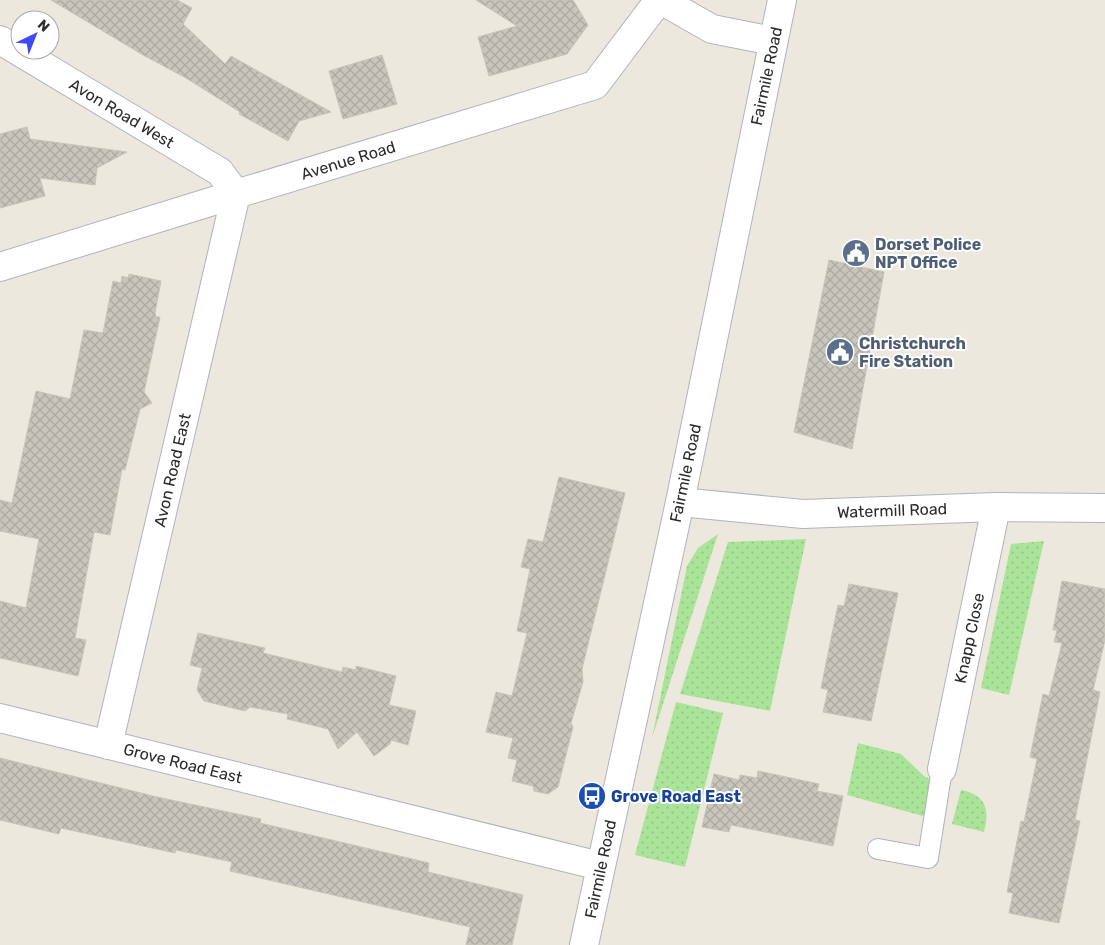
<svg xmlns="http://www.w3.org/2000/svg" width="1105" height="945" viewBox="0 0 1105 945" font-family="Rubik,sans-serif">
  <style>
    .grass { fill: url(#grass-dots) }
    .building { fill: url(#building-cross-hatch); stroke: #c8c4b7 }
    .lines { fill: none; stroke-linecap: round; stroke-linejoin: round }
    .lane-casing { stroke: #b1b2bf; stroke-width: 22 }
    .street-casing { stroke: #b1b2bf; stroke-width: 30 }
    .secondary-casing { stroke: #b1b2bf; stroke-width: 30 }
    .lane { stroke: #fff; stroke-width: 20 }
    .street { stroke: #fff; stroke-width: 28 }
    .secondary { stroke: #fff; stroke-width: 28 }
    .labels { text-anchor: middle; stroke-width: 4; stroke-linejoin: round; paint-order: stroke }
    .street-label { font-size: 16px; fill: #2b2b2b; stroke: #fff }
    .service-label { font-size: 16px; font-weight: bold; fill: #4e5e75; stroke: #fff; text-anchor: start }
    .transit-label { font-size: 16px; font-weight: bold; fill: #164399; stroke: #fff; text-anchor: start }
  </style>
  <defs>
    <pattern id="grass-dots" width="8" height="8" patternUnits="userSpaceOnUse" patternTransform="scale(1.25)"><rect width="8" height="8" fill="#aae499"/><path d="M2 2h.1M6 6h.1" fill="none" stroke="#92c484" stroke-width="1.8" stroke-linecap="round"/></pattern>
    <pattern id="building-cross-hatch" width="8" height="8" patternUnits="userSpaceOnUse" patternTransform="scale(1.25)"><rect width="8" height="8" fill="#c8c5bc"/><path d="M0 0l8 8M0 8l8-8" fill="none" stroke="#aca9a2"/></pattern>
  </defs>
  <rect width="100%" height="100%" fill="#ede8dd"/>
  <!-- grass -->
  <path class="grass" d="M718,534L652,738L687,566L698,548Z
    M806,539L770,711L680,694L728,542Z
    M1044,541L1009,695L981,688L1011,544Z
    M676,702L723,713L685,867L635,855Z
    M858,743L901,754L924,776L937,783L930,818L847,795Z
    M961,790C986,795 990,809 984,832L952,824Z"/>
  <!-- building -->
  <path class="building" d="M51,0H177L192,8L183,24L225,64L231,56L331,112L299,121L288,141L239,114L240,112L186,78L143,55Z
    M476,0H573L588,25L567,54L489,76L478,37L517,26Z
    M382,55L397,104L343,119L329,71Z
    M27,127L30,139L127,152L97,168L95,185L40,178L45,196L0,208V134Z
    M829,260L884,272L852,449L794,432Z
    M129,274L161,281L155,313L156,317H160L144,392L152,403L140,409L125,470L122,469L110,535L94,532L75,638L86,640L78,676L0,658V601L26,608L39,539L0,531V500L12,503L36,391L70,399L84,330L103,333L113,281L121,283L122,276L128,278Z
    M559,477L625,493L582,669L583,682L571,723L573,727L558,787L548,794L534,791L533,786L512,781L517,760L508,758L513,738L486,732L496,692L512,696L527,633L517,631L530,569L521,567L528,539L543,542Z
    M1062,581L1105,589V640L1093,690L1100,692L1075,820L1080,821L1059,923L1009,913L1013,893L1007,892L1021,821L1024,822L1037,759L1030,757L1043,694L1049,696L1062,643L1054,642L1057,630H1053Z
    M849,584L898,593L871,721L823,712L828,690L821,688L832,634L838,605L844,606Z
    M198,633L265,648L263,653L342,672L343,667L356,670V666L396,676L389,705L416,711L408,745L391,740L390,744L374,756L357,732L338,749L328,729L287,719L288,714L250,707L245,711L204,701L197,690L202,668L190,665Z
    M0,758L157,797L261,819L260,823L429,863L428,872L523,895L512,945H466L470,927L230,871L232,862L176,850L175,853L61,828L59,834L0,820Z
    M758,771L819,784L817,791L843,796L833,846L731,825L729,832L702,827L714,774L739,780L740,775L757,778Z"/>
  <g class="lines">
    <defs>
      <path id="lane" d="M878,849L928,858L942,769"/>
      <path id="street" d="M661,0L712,29L773,41
        M0,40L220,172L236,194
        M236,194L595,85L659,0
        M680,502L803,514L996,507L1105,508
        M0,718L600,866
        M108,745L236,194
        M942,769L996,507"/>
      <path id="secondary" d="M0,267L236,194
        M584,945L680,502L782,0"/>
    </defs>
    <!-- lane casing -->
    <use href="#lane" class="lane-casing"/>
    <!-- street casing -->
    <use href="#street" class="street-casing"/>
    <!-- secondary casing -->
    <use href="#secondary" class="secondary-casing"/>
    <!-- lane -->
    <use href="#lane" class="lane"/>
    <!-- street -->
    <use href="#street" class="street"/>
    <!-- secondary -->
    <use href="#secondary" class="secondary"/>
  </g>
  <!-- icons -->
  <defs>
    <symbol id="civic-disc" viewBox="-11 -11 22 22"><circle r="9.5" fill="#5c6f8a" stroke="#fff"/><path d="M-.6-6.5H3V-4.5H.6V-3L4-1V1h2V6H-6V1h2V-1L-.6-3ZM-1.2 2.5V6h2.4V2.5Z" fill="#fff"/></symbol>
    <symbol id="bus-disc" viewBox="-11 -11 22 22"><circle r="9.5" fill="#1a4fb4" stroke="#fff"/><path d="M-5-6H5V4H4V6H2V4H-2V6H-4V4H-5ZM-3.5-4V0h7V-4ZM-3.5 1.2v1.5H-2V1.2ZM2 1.2v1.5H3.5V1.2Z" fill="#fff"/></symbol>
  </defs>
  <g fill-rule="evenodd">
    <use href="#civic-disc" x="840" y="237" width="32" height="32"/>
    <use href="#civic-disc" x="824" y="336" width="32" height="32"/>
    <use href="#bus-disc" x="576" y="780" width="32" height="32"/>
  </g>
  <g class="labels">
    <!-- street labels -->
    <g class="street-label">
      <text transform="translate(766 76) rotate(-78)" y="6">Fairmile Road</text>
      <text transform="translate(122 113) rotate(31)" y="6">Avon Road West</text>
      <text transform="translate(348 160) rotate(-17)" y="6">Avenue Road</text>
      <text transform="translate(172 470) rotate(-77)" y="6">Avon Road East</text>
      <text transform="translate(685 473) rotate(-78)" y="6">Fairmile Road</text>
      <text transform="translate(892 510) rotate(-2)" y="6">Watermill Road</text>
      <text transform="translate(969 638) rotate(-78)" y="6">Knapp Close</text>
      <text transform="translate(183 763) rotate(14)" y="6">Grove Road East</text>
      <text transform="translate(600 869) rotate(-78)" y="6">Fairmile Road</text>
    </g>
    <!-- service labels -->
    <g class="service-label">
      <text x="875" y="250">Dorset Police<tspan x="875" dy="18">NPT Office</tspan></text>
      <text x="859" y="349">Christchurch<tspan x="859" dy="18">Fire Station</tspan></text>
    </g>
    <!-- transit labels -->
    <g class="transit-label">
      <text x="611" y="802">Grove Road East</text>
    </g>
  </g>
  <!-- north arrow -->
  <g transform="translate(35 35) rotate(43)"><circle r="24" fill="#ffffff" stroke="#aaaaaa"/>
  <path d="M0-4L9 19L0 12L-9 19Z" fill="#3c4afb"/>
  <text y="-8" font-size="14" font-weight="bold" text-anchor="middle" fill="#2b2b2b">N</text>
  </g>
</svg>
